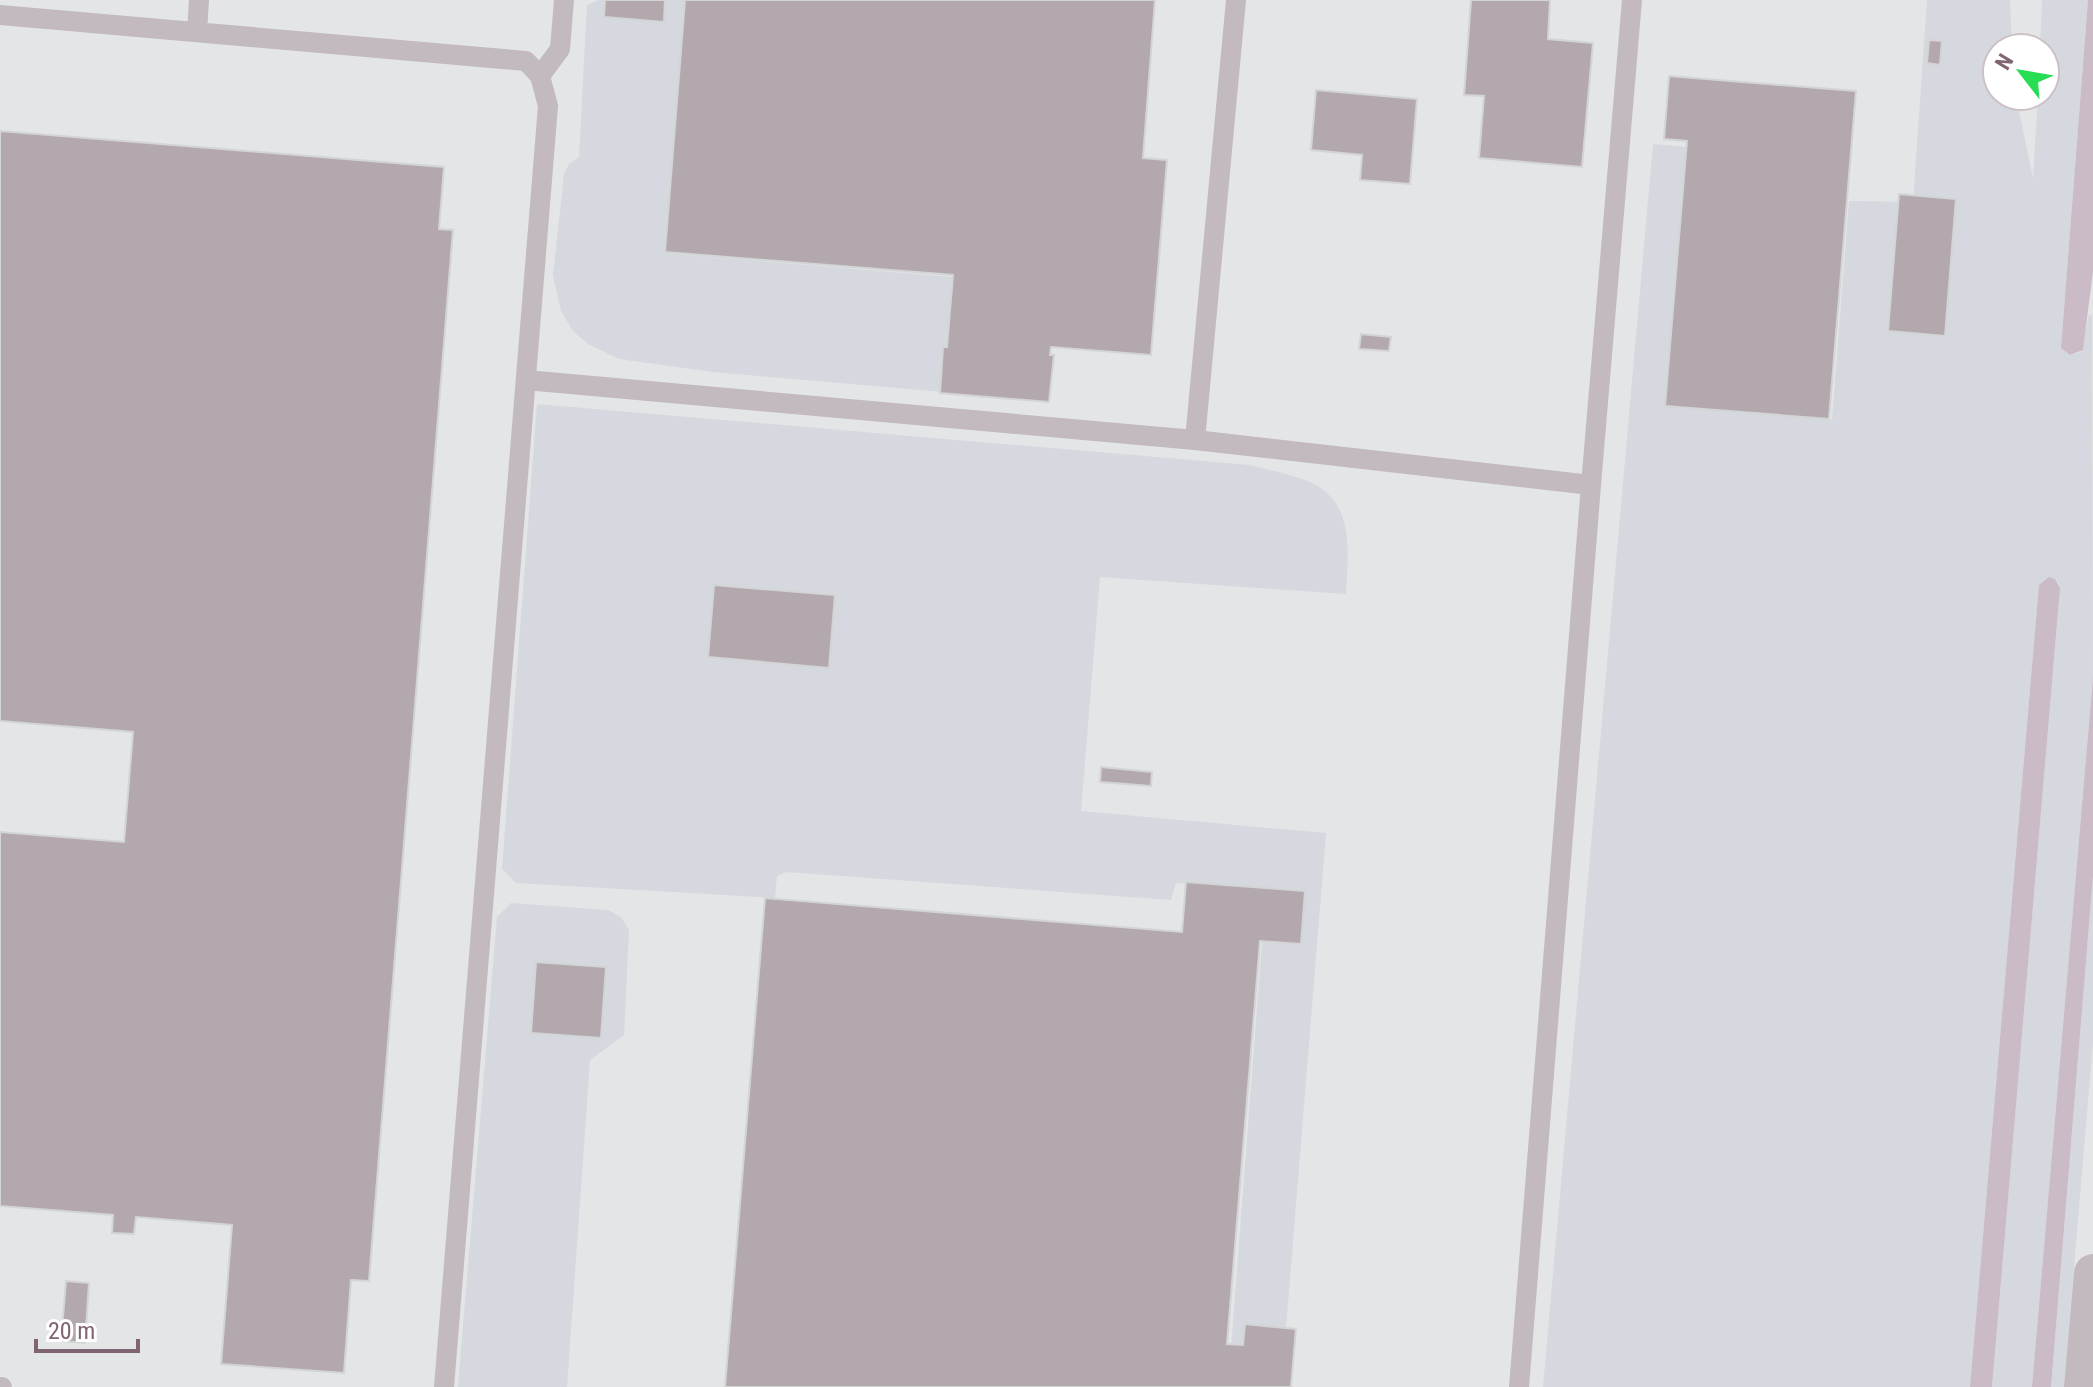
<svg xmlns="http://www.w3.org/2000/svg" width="2093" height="1387" viewBox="0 0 2093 1387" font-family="'Roboto Condensed',sans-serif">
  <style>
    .built { fill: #e4e5e6; fill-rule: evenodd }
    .green { fill: #d5d8de }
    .water { fill: #cabbc6 }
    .building { fill: #b4a8af; stroke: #d3d5d5; stroke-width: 2 }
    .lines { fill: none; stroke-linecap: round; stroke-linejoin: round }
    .lane { stroke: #c2babf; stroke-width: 20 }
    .street { stroke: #c2babf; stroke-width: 38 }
  </style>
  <rect width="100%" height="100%" fill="#f0f4f4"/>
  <!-- built -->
  <path class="built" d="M0,0H2093V1387H0ZM1997,48H2045V96H1997Z"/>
  <!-- green -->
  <path class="green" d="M599,0H605L604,16L664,21L666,0H685L664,253L952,277L943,392L713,372L619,359L588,344L572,330L561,311L553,275L564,174L569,164L579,157L587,5Z
    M1927,0H2010L2012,48H1997V96H2016L2033,179L2038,96H2045V48H2040L2042,0H2088L2061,348L2070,355L2081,352L2089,315H2092L2093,677L2032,1387H1992L2059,600V584L2055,579L2039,585L1970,1387H1543L1653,144L1686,147L1666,406L1832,419L1849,201L1913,202Z
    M537,404L1250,465C1268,470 1287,473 1305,480C1356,499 1348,550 1346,594L1100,577L1081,811L1326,833L1282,1378L1228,1387L1262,943L1301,892L1176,883L1171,900L786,872L777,876L775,898L516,883L502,869Z
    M2093,876V1042L2064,1387H2051Z
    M511,903L608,910L621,917L629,930L624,1035L590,1060L567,1387H458L497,917Z"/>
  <!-- water -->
  <path class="water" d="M2088,0H2093V271L2083,350L2070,355L2061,348Z
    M2049,577L2055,579L2060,588L2059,600L1992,1387H1970L2039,585Z
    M2093,677V876L2051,1387H2032Z"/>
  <!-- building -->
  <path class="building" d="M605,0H665L664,22L604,17Z
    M685,0H1155L1143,158L1167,160L1151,355L1051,347L1050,355H1054L1049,402L940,393L943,347H947L953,275L665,252Z
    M1471,0H1550L1548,39L1593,43L1582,167L1479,158L1484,96L1464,95Z
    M1929,40L1942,41L1940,65L1927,63Z
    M1669,76L1856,91L1829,419L1665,406L1687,141L1664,139Z
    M1316,90L1417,99L1410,184L1360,180L1362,155L1311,150Z
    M0,131L444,167L439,229L453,230L369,1281L351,1280L344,1373L221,1364L232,1225L136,1217L134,1234L112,1233L113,1215L0,1206V832L124,842L133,732L0,721Z
    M1899,194L1956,199L1945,336L1888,331Z
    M1361,334L1391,337L1389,351L1359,349Z
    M714,585L835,595L829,668L708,657Z
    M1101,767L1152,772L1151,786L1100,782Z
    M1186,882L1305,891L1301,944L1260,941L1227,1344L1243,1345L1245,1324L1296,1329L1291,1387H725L765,898L1182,932Z
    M536,962L606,967L601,1038L531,1033Z
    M66,1281L89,1283L85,1343L61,1341Z"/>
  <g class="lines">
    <!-- lane -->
    <path class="lane" d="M0,15L526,61L540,76L548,106L444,1387
      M197,32L199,0
      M540,76L560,49L564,0
      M526,380L1195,440L1591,485L1519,1387
      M1195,440L1236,0
      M1591,485L1632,0
      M0,1387H2"/>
    <!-- street -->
    <path class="street" d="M2083,1387L2093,1273"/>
  </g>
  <!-- north arrow -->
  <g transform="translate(2021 72) rotate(301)"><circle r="38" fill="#ffffff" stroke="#ccc1c7" stroke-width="2"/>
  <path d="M0-6L14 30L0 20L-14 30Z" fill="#27dd54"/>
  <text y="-12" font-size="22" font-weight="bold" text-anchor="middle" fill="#806473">N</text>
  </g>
  <!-- scale -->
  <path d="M36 1339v12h102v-12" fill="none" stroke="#806473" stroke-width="4"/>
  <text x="48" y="1339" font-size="24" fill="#806473" stroke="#ffffff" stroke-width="6" paint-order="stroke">20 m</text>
</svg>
